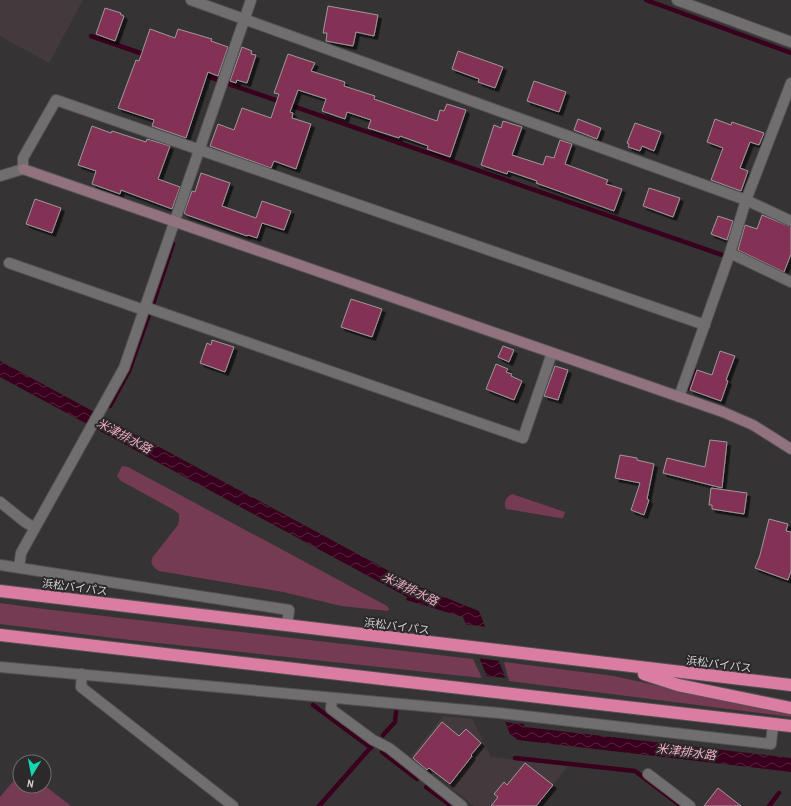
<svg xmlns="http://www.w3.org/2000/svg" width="791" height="806" viewBox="0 0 791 806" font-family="'Archivo Narrow','Noto Sans JP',sans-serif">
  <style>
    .built { fill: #443a3e }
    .green { fill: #753b53 }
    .water { fill: url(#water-waves) }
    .pier { fill: #363334 }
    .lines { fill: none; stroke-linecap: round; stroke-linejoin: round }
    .stream { stroke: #39001d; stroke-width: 4.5 }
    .building { fill: #833356; stroke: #9c999a; filter: url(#shadow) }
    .street-casing { stroke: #545253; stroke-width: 12 }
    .secondary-casing { stroke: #545253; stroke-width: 12 }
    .highway-casing { stroke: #545253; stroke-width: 14 }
    .street { stroke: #716e6f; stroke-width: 10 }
    .secondary { stroke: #91727e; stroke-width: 10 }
    .highway { stroke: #db7da2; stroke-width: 12 }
    .labels { text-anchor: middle; stroke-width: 4; stroke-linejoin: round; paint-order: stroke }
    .street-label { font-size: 11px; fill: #d3d1d2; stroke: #2c292a }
    .water-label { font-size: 12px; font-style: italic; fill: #f3adc7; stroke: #2c292a }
  </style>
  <defs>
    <pattern id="water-waves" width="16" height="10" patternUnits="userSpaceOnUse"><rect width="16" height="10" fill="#39001d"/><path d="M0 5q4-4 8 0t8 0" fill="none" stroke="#55243d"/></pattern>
    <filter id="shadow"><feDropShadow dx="3.5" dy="3.5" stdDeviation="0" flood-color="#0009"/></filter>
  </defs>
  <rect width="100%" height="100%" fill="#363334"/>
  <!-- built -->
  <path class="built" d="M0,0H83L49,63L0,36Z
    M443,716L472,719L491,757L568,766L536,806H474L411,756Z"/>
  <!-- green -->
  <path class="green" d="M122,466L128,467L387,606L389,609L388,611L341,606L283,592L159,571C154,568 150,564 152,558L178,525L179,519V514L174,510L121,481L117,476Z
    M512,494L562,511L565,512L563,518H560L506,509C503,503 506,497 512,494Z
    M0,603L44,609L473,659L482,678L130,640L0,624Z
    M504,662L614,676L690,693L791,713V717L509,681Z
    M20,773V786H44V785L71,806H0V797Z"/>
  <!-- water -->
  <path class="water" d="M0,361L417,586L479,611L525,727L791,758V772L518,740L510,734L463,617L406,600L407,597L0,377Z"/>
  <!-- pier -->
  <path class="pier" d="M464,624L487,627L501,661L477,658Z
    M484,676L508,678L526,724L503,722Z"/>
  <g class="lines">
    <!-- stream -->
    <path class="stream" d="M646,0L791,53
      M91,36L146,55
      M202,74L220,81
      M226,83L725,256
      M153,304L173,244
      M687,389L694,370
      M110,406L129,371L149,315
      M313,705L371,748
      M383,735L395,722L396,712
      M382,752L417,779
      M515,758L635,771L681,806
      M426,787L450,805
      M319,806L372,746
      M769,806L779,793"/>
  </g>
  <!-- building -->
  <path class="building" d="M328,6L378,15L374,36L356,32L353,46L326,41L327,33H323Z
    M105,8L121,13L120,14L124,16L115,41L96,34Z
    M150,29L175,38L178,29L212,39L211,41L228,47L218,76L208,72L186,138L152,126L154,120L118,108L136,60L139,61Z
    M242,47L252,51L251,54L256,55L247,83L237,80L236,83L230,81Z
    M458,51L503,67L495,88L478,82L479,79L452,69Z
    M288,54L315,63L311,71L345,82L344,86L375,96L374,99L437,121L440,110L444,111L447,104L466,110L450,157L427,149L428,146L400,136L399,138L368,128L371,120L347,112L345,119L322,111L326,99L298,90L290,112L293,113L292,118L311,124L296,169L274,161L271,168L210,146L218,124L234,130L242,108L271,118L279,94L274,93Z
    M534,81L566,92L559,112L527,101Z
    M578,119L601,128L597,139L574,130Z
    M715,119L731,125L732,122L764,133L759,145L750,142L740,168L748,171L741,191L711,180L723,148L707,142Z
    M503,121L522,127L512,155L543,165L546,156L554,158L560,140L572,144L565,164L608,180L606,184L622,189L614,211L536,183L537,181L508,171L507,174L481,165L494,125L501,128Z
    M635,123L661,132L654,151L642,146L640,151L628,147L629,144L627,143Z
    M92,126L111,133L112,131L146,142L147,139L170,146L158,179L180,187L172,209L121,190L120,194L92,184L96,171L78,165Z
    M201,173L230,183L222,206L256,218L262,201L291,211L284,230L262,223L257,238L248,235L247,236L187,215L184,213L192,191L195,192Z
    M649,188L680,198L673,217L643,206Z
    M35,199L61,208L52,233L26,224Z
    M762,215L791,227V254L784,272L738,250L745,225L757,229Z
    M718,216L733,221L727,240L711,234Z
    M351,299L382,309L372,337L341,327Z
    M212,340L234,347L225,372L200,363L207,343L211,345Z
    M503,346L514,350L509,362L498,357Z
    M720,351L735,356L726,380L728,381L721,401L690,390L697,370L712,375Z
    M496,364L508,369L506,372L512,374L511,376L522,381L514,400L486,389Z
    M555,366L568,370L558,400L544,396Z
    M710,440L727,442L722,488L663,473L667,458L705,467Z
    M620,455L637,458V460L654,464L647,499L649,500L644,515L631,510L640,483L615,478Z
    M711,488L747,493L744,514L712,509V505H709Z
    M769,519L788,524L786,531L791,532V571L788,580L755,568L760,555Z
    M442,722L459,736L466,729L481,743L471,755L472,756L450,784L429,768L427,770L413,758Z
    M525,763L553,785L536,806H491L498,797L494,794L504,782L507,785Z
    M718,788L741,806H704Z"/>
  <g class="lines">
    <defs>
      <path id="street" d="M191,0L746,200L791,221
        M677,0L791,42
        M0,176L23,169V158L56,100L705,325
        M730,253L791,282
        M9,263L144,310
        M145,307L523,438L552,353
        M679,397L730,253L746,200L791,83
        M0,502L25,522L35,528
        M0,565L289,610L287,626
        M19,568L21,553L124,368L251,0
        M0,667L499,713L771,744L773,724
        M82,674L81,687L233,806
        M332,698L331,709L373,740L389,748L462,806
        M648,774L690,806"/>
      <path id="secondary" d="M23,169L723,412L753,425L791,449"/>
      <path id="highway" d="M0,591L791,685
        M0,635L791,726
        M644,674L678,685L791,708"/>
    </defs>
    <!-- street casing -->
    <use href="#street" class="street-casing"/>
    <!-- secondary casing -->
    <use href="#secondary" class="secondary-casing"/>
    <!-- highway casing -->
    <use href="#highway" class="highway-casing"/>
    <!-- street -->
    <use href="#street" class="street"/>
    <!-- secondary -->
    <use href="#secondary" class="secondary"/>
    <!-- highway -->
    <use href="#highway" class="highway"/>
  </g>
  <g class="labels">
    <!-- street labels -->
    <g class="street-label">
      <text transform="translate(75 587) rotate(7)" y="4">浜松バイパス</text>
      <text transform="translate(397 626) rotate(7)" y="4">浜松バイパス</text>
      <text transform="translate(719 664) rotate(7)" y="4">浜松バイパス</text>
    </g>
    <!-- water labels -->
    <g class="water-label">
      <text transform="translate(124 436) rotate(28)" y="4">米津排水路</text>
      <text transform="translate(410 589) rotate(26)" y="4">米津排水路</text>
      <text transform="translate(686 752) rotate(7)" y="4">米津排水路</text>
    </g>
  </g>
  <!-- north arrow -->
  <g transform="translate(32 774) rotate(190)"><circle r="19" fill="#2c292a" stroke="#6f6c6d"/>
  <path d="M0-3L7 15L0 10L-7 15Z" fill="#15d5b3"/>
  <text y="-6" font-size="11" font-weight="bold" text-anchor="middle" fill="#d3d1d2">N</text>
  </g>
</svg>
